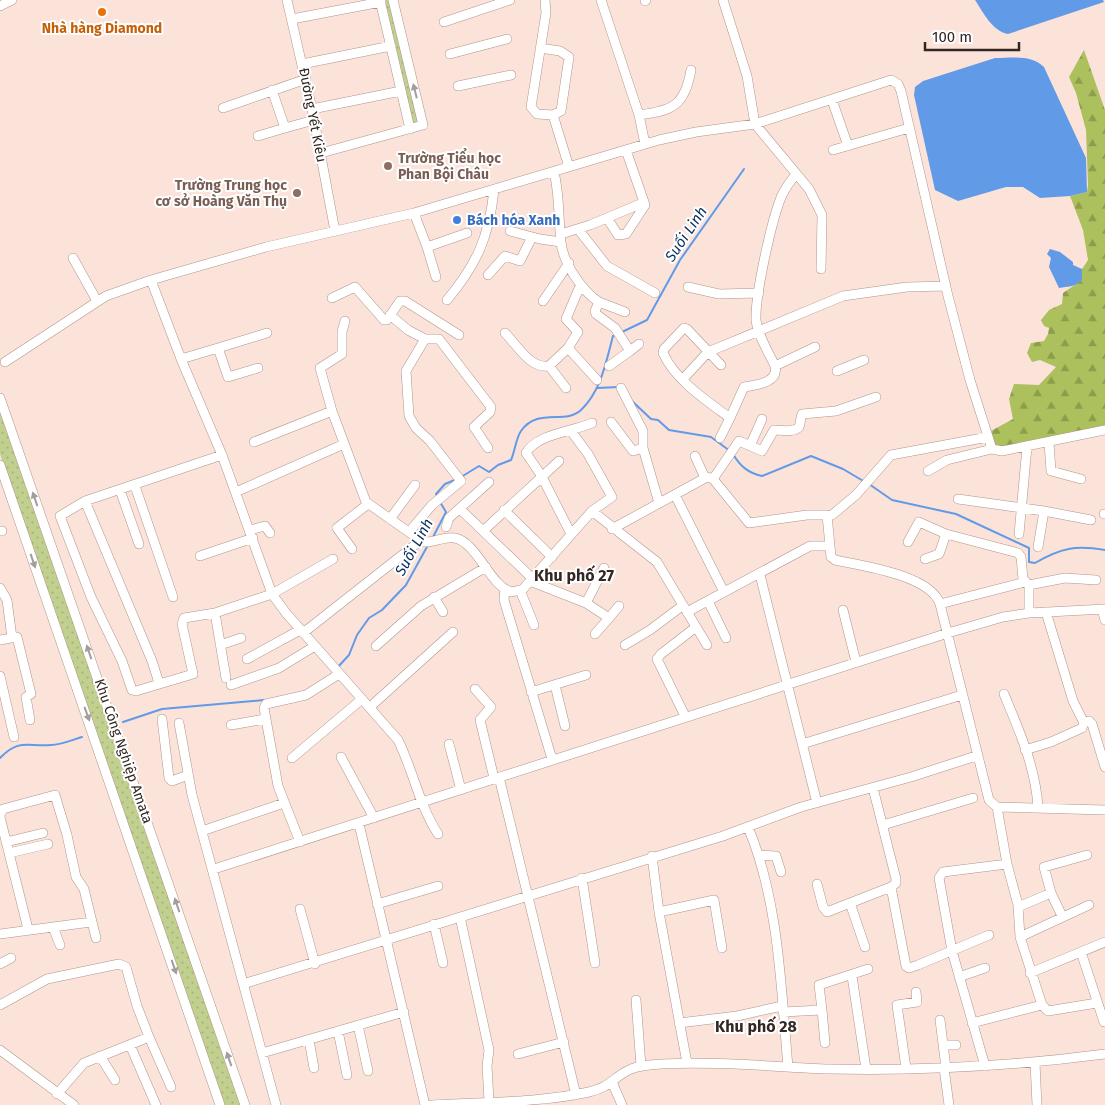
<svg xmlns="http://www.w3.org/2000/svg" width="1105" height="1105" viewBox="0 0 1105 1105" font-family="'Fira Sans',sans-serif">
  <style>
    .grass { fill: url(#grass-dots) }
    .forest { fill: url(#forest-firs) }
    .water { fill: #619ae6 }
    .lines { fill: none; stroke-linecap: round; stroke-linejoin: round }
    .stream { stroke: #619ae6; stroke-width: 2 }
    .minor-casing { stroke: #b09489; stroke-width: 10 }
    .minor { stroke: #fff; stroke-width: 9 }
    .oneway { fill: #a39e9c }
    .food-dot { fill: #e8710a; stroke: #fff; stroke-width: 2 }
    .education-dot { fill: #8d6e63; stroke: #fff; stroke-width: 2 }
    .shop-dot { fill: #3f7fe0; stroke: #fff; stroke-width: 2 }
    .labels { text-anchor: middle; stroke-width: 4; stroke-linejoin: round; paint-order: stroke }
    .food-label { font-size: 14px; font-weight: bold; fill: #c56008; stroke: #fff }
    .street-label { font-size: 14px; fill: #322723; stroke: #fff }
    .education-label { font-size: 14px; font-weight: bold; fill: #785e54; stroke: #fff; text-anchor: start }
    .shop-label { font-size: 14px; font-weight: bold; fill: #366cbe; stroke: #fff; text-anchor: start }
    .water-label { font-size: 15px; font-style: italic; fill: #072f5e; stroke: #fff }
    .quarter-label { font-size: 16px; font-weight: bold; fill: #322723; stroke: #fff }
  </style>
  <defs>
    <pattern id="grass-dots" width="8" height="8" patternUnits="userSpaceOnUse" patternTransform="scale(1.25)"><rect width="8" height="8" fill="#c1d08f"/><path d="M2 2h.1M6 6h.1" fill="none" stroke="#a6b37b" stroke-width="1.8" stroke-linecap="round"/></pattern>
    <pattern id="forest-firs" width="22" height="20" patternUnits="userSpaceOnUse" patternTransform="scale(1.25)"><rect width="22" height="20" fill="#acc15d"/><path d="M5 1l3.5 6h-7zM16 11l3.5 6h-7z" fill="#8d9d4c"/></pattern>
  </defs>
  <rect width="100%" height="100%" fill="#fce3da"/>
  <!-- grass -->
  <path class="grass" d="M383,0H391L420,124L411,126Z
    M0,409L242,1105H224L0,454Z"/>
  <!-- forest -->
  <path class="forest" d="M1084,50L1105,110V427L997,449L989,432L1013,419L1009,399L1014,384L1039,385L1056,367L1040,360L1032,362L1027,353L1031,343L1044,341L1048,334L1049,328L1044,326L1041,320L1049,310L1062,304L1063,293L1082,280V269L1088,260L1083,230L1070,196L1087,192L1088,185L1086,130L1076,93L1069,77Z"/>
  <!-- water -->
  <path class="water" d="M975,0H1103L1104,2L1008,34C992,31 983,12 975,0Z
    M995,58C1012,58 1031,54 1044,67L1086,158L1087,192L1070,196L1040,198L1023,187H1006L958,201L935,190L914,95L915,87L923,81Z
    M1050,249L1060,252L1073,262V265L1082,269V280C1074,288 1068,286 1059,288L1049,267L1051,258L1047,254Z"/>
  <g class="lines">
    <!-- stream -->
    <path class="stream" d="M622,332L647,320L680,260L744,169
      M597,388L619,387
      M632,401L651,419L658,420L669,430L711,437L730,451
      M733,454C740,466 748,473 762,476L811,456L843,469L865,482
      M461,477L479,466L489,472L498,465L511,460C515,451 516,438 521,431C538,407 565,425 581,410C601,391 606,362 613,336L616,335
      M869,484L892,500L956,514L1029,548V562L1035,563C1061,548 1075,545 1105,550
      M438,498L436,494L445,484L457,479
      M433,537L446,512L440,502
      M337,668L349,655L357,635L369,618L382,610L406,585L428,545
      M123,722L162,709L264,700
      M0,758C19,738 28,747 51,745C61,745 72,740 82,737"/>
    <defs>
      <path id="minor" d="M287,0L312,109L335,231
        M380,0L410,129
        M545,0L546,13L531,107L537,114L553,115L569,167
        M601,0L639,115L645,144
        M723,0L747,76L755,124L809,189L822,215L821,269
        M645,1L646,0
        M0,6L12,0
        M292,19L381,2
        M444,22L510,0
        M540,48L560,51L569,57L561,111L553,115
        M450,54L507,39
        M302,64L391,46
        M458,86L511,75
        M272,90L285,128L314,120
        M832,100L848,146
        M223,108L306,79
        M312,109L401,91
        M639,115C673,111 685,105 691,70
        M258,136L285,128
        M833,150L909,128
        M321,153L423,125L393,0
        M554,172C560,196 558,218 561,242C563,263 582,291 599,302L595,311L596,314L615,328L630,351L609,366
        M796,174C790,182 783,190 780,200C771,224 755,295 756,320C758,336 768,351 775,366L815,347
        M414,213L427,247L467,233
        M607,218L618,235L626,234L645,205L626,150
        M578,229L607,266L655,293
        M510,231L540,239L561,242
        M561,234L590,225L640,204L645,205
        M427,247L436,277
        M73,258L97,301
        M488,275L505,256L520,261L532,237
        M688,287L719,294L759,293
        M332,298L355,287L384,320H387L400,301H405L459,335
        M447,300C477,264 489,237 494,190
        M543,301L569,263
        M599,302L625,312
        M390,315L408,330L425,339H439L491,407L490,412L474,427L488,448
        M345,321L342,332V354L320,368L332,411L366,502L423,542C434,543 444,536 455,538C478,543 490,587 512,592L523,589L530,581L592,511L657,562L707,645
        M505,333C517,345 530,369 549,366L568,348L597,380
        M218,348L267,333
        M568,348L578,332L566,319L580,286
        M630,351L639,344
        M181,359L218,348L228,377L258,368
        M5,362L106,296L151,280
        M721,365L687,329L684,328L664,349L663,353C675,380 707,401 730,418L744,387C756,385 779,383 775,366
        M549,366L566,388
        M837,371L864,360
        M683,379L708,352L843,296L907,287L946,286
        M621,388L643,431V448
        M0,398L245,1105
        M611,422L633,451L643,448L659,503
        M571,431L588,454L612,497L592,511
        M720,438L730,418
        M254,442L332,411
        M1049,443L1051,471L1081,479
        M750,446L762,419
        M222,455L85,501L60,516L91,597L122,661L132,690L136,691L193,674L182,624L184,618L215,613L272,594L333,559
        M695,456L705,478
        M0,465L220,1105
        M928,471L947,460L992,449
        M713,479L739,441L762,451L774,430C780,430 794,433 799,427C801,423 800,418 802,414L836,411L876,397
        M135,486L173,597
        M120,490L139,544
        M236,492L344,444
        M675,495L724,592
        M958,499L1044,511L1091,520
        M85,501L152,661L159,683
        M460,509L533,579
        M504,510L552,557
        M1104,514H1105
        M832,515L856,495L891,455L988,437
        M390,519L415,485
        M446,527L449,518L489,482
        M612,529L707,477L713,479L749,523L807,515H827L830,546
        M250,530L265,526L270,533
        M0,531H2
        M483,531L559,461
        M409,532L432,505L461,481L430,441L416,428L409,416L406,371L425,339
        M571,534L541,475L526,453C537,434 571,432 592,423
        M946,534L1018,553L1021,557L1023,579L1029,585
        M1019,534L1027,447
        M908,542L919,522L946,534L939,554L925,559
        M1038,547L1044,511
        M352,549L337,528L368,504
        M200,556L253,538
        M760,575L817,803
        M530,581L586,603L604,568
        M0,588L7,600L12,638
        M505,589L504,600L552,759
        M520,590L534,625
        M434,597L443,612
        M708,601L726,638
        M586,603L609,618L619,606
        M940,604L1025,582
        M1102,609L1105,620
        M843,610L856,662
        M687,612L810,546H830L831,557L835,560C863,566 930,575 940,604L989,800L997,807L1105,810
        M215,613L226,678
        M1029,613V585L1065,578L1096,580
        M303,633L420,541
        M595,634L609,618
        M17,637L31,694L26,697L30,720
        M0,640L16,637
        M220,645L241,638
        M625,645L650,630L682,606
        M376,646L421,606L486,567
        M247,659L300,630
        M0,676L14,737
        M231,685L279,668L315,646
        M555,685L565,726
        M475,689L491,707L480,720L494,778
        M531,692L586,675
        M1004,694C1019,730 1036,768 1038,808
        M370,707L453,632
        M685,716L657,659L661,654L696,627
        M162,719L169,778L172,781L188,775
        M179,723L192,795L262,1053L404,1012
        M1084,723L1089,721L1092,724L1105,767
        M231,725L265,719
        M449,744L461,790
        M802,744L962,695
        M1025,750L1051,742L1082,728L1084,723L1073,701L1046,612
        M341,757L374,818
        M292,758L362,699
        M499,777L576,1095
        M873,788L896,879V883L891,887L906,966L909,968L918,965L989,935
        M997,807L1007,864L1018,905L1020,937L1042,1005L1048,1011L1097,1003
        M0,815L3,809L55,795L67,835L76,877L84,889L96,938
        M0,817L28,929
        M359,824L425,1105
        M883,825L973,798
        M748,827C779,901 781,988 788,1067
        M202,831L284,803
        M438,834C419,805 413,770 398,740L286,613L272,594L222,455L181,359L151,280L266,247L414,213L659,140L696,132L755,124L891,80L898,84L901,91L948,296L970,380L992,449L1002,451L1105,430
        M6,842L43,833
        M300,842L278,786L264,708L266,704L306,695L339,674
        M9,853L48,844
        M759,855L776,856L781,872
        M652,856L659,912L687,1063
        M214,869L948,633L1003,617L1029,613L1105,609
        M582,878L595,963
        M817,884L823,907L827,912L891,887
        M1051,893L1044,867L1087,855
        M850,903L865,947
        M377,904L438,886
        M1018,907L1051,893L1062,916
        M300,909L315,964
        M659,912L714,900L722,948
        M460,917L489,1050L487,1066L489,1101
        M434,924L443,963
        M53,927L60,945
        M0,934L91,922
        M1020,937L1089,905
        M1081,952L1104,1022
        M0,964L11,958
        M1030,973L1105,942
        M852,976L866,1069
        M959,977L985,968
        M243,984L723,836L801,807L911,777L976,756
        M636,1000L641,1066
        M0,1005L47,979L119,964L126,967L137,1006L149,1037L84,1063L57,1094
        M822,1010L825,1043
        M783,1012L822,1010L819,985L868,969
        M940,1020L946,1068
        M679,1023L737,1016L782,1006
        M972,1023L1042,1005
        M358,1025L368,1071
        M338,1031L347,1075
        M149,1037L171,1087
        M309,1040L314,1068
        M130,1045L156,1105
        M943,1045H956
        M0,1050L74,1105
        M262,1053L276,1105
        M518,1054L564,1042
        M100,1056L115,1080
        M1035,1063L1037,1105
        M985,1066L952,951L939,878L943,872L1007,864
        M906,1068L897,1005L917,1002L916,992
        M944,1068L949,1105
        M612,1082L622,1105
        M431,1105C483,1102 538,1103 589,1092C611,1087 613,1077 631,1069C641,1065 651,1065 661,1064C717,1061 774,1067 830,1069C922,1071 1014,1066 1105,1054"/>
    </defs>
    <!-- minor casing -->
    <use href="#minor" class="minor-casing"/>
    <!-- minor -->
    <use href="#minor" class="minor"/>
  </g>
  <!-- one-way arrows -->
  <defs><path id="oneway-solid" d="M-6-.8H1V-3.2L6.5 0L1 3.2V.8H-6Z" transform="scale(1.25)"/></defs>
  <g class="oneway">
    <use href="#oneway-solid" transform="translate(415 91) rotate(-104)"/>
    <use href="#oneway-solid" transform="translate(35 499) rotate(-109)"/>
    <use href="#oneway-solid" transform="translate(33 561) rotate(71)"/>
    <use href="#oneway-solid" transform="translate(89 652) rotate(-109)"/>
    <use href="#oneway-solid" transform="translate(87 714) rotate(70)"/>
    <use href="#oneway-solid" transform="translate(177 905) rotate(-109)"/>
    <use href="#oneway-solid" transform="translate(174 967) rotate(71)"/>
    <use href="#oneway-solid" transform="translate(229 1059) rotate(-109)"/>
  </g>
  <!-- markers -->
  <circle class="food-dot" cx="102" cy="12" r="5"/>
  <g class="education-dot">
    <circle cx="388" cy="166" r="5"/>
    <circle cx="297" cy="193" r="5"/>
  </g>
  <circle class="shop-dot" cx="457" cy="220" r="5"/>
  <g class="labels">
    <!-- food labels -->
    <g class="food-label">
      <text x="102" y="33">Nhà hàng Diamond</text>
    </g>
    <!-- street labels -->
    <g class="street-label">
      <text transform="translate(313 115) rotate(79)" y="5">Đường Yết Kiêu</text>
      <text transform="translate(124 751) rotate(71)" y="5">Khu Công Nghiệp Amata</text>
    </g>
    <!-- education labels -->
    <g class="education-label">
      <text x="398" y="163">Trường Tiểu học<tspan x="398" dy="16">Phan Bội Châu</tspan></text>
      <text x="287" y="190" text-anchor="end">Trường Trung học<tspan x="287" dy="16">cơ sở Hoàng Văn Thụ</tspan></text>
    </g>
    <!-- shop labels -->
    <g class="shop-label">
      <text x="467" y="225">Bách hóa Xanh</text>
    </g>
    <!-- water labels -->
    <g class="water-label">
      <text transform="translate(686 234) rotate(-56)" y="5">Suối Linh</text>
      <text transform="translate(414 547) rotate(-61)" y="5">Suối Linh</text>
    </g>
    <!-- quarter labels -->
    <g class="quarter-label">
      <text x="574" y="581">Khu phố 27</text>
      <text x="756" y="1032">Khu phố 28</text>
    </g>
  </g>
  <!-- scale -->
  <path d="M925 42v8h94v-8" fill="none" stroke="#322723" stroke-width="2.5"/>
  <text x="932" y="42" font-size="15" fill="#322723" stroke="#ffffff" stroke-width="4" paint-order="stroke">100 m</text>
</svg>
